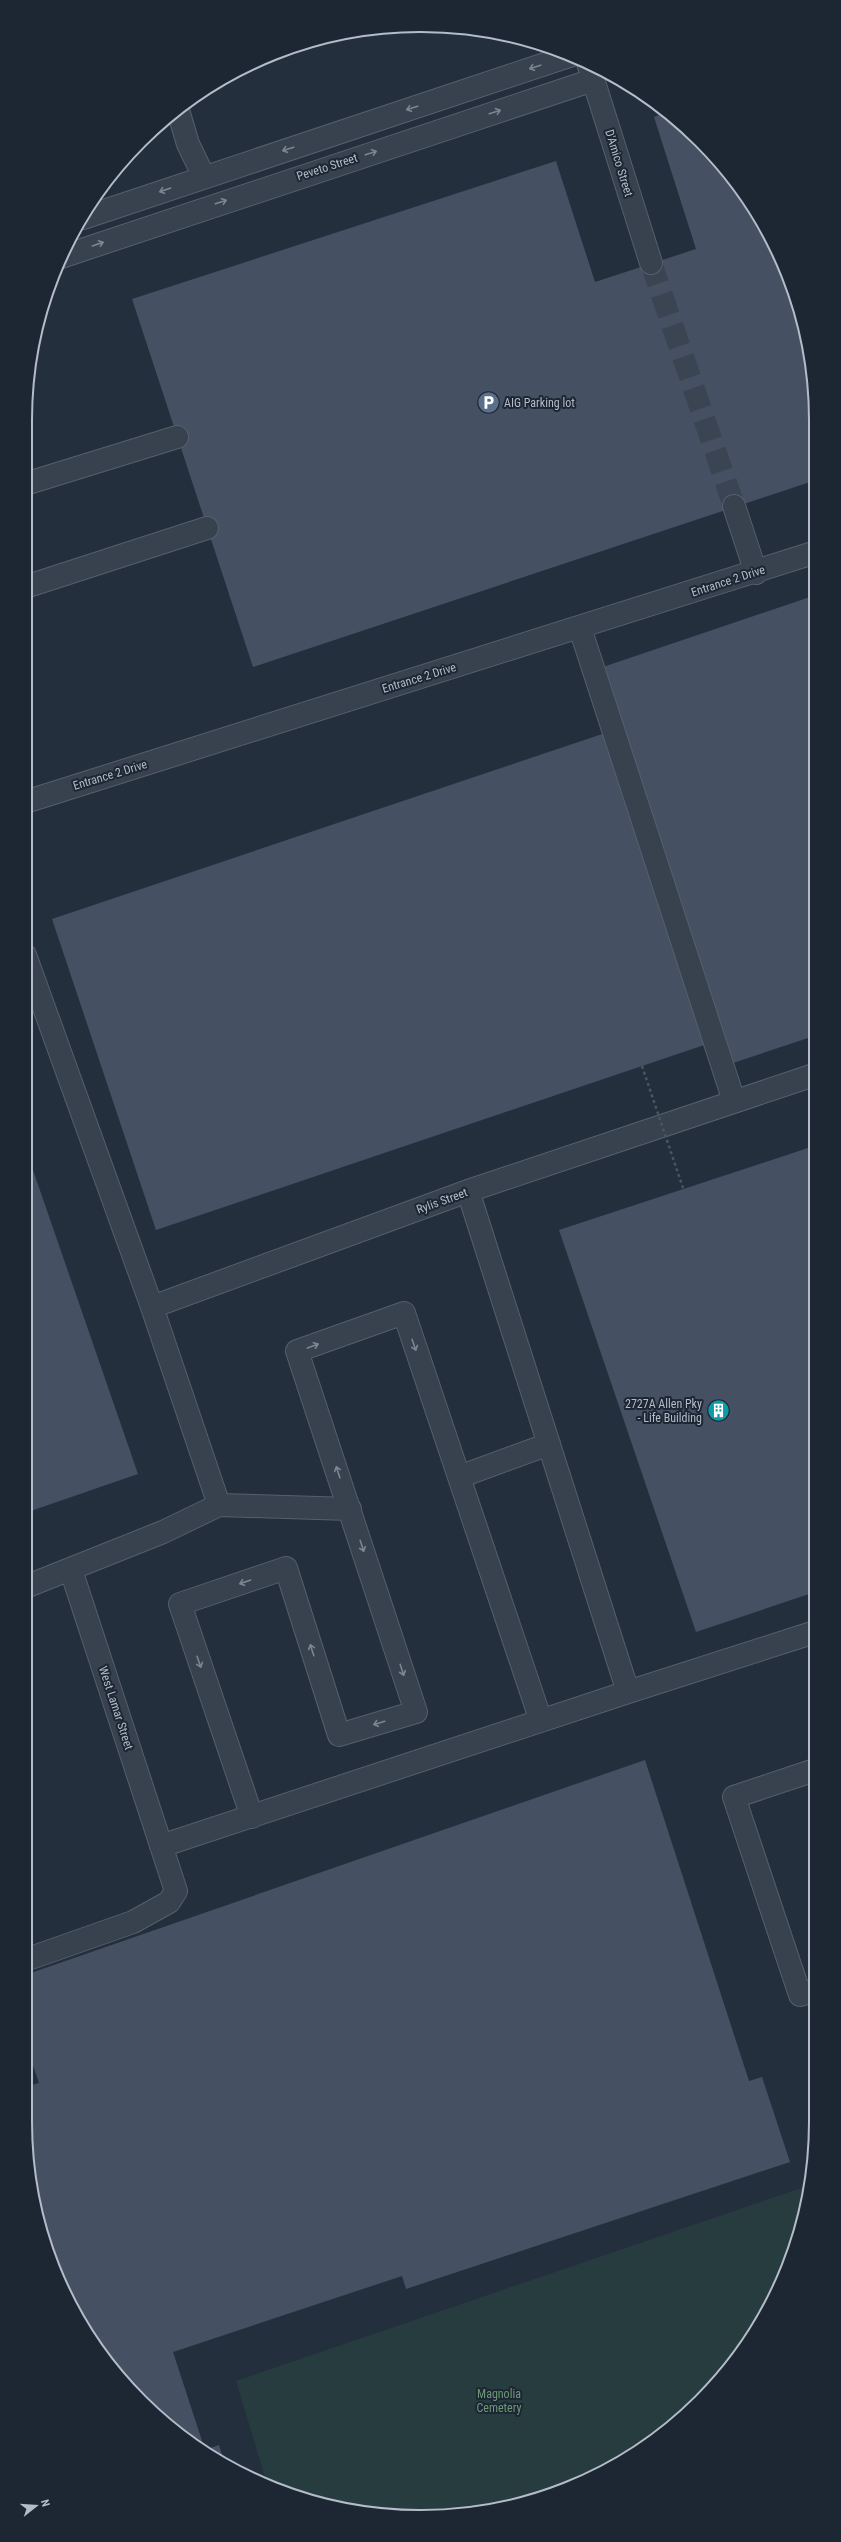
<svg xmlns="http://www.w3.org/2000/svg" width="841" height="2542" viewBox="0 0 841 2542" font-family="'Roboto Condensed',sans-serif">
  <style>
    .green { fill: #263c3f }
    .building { fill: #455162 }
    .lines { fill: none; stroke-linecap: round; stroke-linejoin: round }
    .minor-tunnel { stroke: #3a4453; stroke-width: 22; stroke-dasharray: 22 11; stroke-linecap: butt }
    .minor-casing { stroke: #565f6c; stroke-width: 24 }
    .minor { stroke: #38414e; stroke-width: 22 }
    .path-bridge { stroke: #44595c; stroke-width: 2.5; stroke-dasharray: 3 3; stroke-linecap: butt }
    .oneway { stroke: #7c8592 }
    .labels { text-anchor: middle; stroke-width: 4; stroke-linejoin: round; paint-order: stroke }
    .street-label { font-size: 12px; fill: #b4bcc9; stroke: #1d2633 }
    .poi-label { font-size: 12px; fill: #b4bcc9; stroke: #1d2633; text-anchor: start }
    .park-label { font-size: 12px; fill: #6b9a76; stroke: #1d2633 }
    .rim { fill: none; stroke: #b4bcc9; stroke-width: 2 }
  </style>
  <rect width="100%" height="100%" fill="#242f3e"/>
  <!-- green -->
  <path class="green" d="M810,2185C805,2228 787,2272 766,2310C688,2456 533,2530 370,2514C334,2510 300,2497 267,2484L236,2381Z"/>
  <!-- building -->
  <path class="building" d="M664,113L700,141L749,201L775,245L795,294L813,369V481L253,667L132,299L556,161L595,282L696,249L654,117Z
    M813,596L814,1036L730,1064L722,1039L156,1230L52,919L620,728L600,668Z
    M814,1146L815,1592L696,1632L559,1230Z
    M25,1147L138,1474L25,1513Z
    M645,1760L749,2081L762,2077L790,2162L406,2289L402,2276L173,2352L205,2450L219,2445L225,2464L180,2435L123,2382L92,2341L55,2273L33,2198L25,2122V2087L39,2083L25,2043V1975Z"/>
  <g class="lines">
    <!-- minor-tunnel -->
    <path class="minor-tunnel" d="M651,263L734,506"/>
    <defs>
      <path id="minor" d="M588,63L651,263
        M178,110L188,144L204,177
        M83,218L572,55
        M61,257L593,80
        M25,484L177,437
        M734,506L756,573
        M25,587L207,528
        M580,628L734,1101
        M25,802L813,553
        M25,955L152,1307L219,1505L163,1532L25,1587
        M468,1191L628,1692L815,1632
        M152,1307L468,1191L814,1075
        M219,1505L350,1509
        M541,1721L459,1477L549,1444
        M815,1770L734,1797L800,1995L816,1990
        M252,1817L180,1604L286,1568L339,1735L416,1712L297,1351L404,1313L459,1477
        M161,1846L628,1692
        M25,1960L133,1922L169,1902L176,1891L71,1570"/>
    </defs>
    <!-- minor casing -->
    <use href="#minor" class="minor-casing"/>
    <!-- minor -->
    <use href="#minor" class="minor"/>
    <!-- path-bridge -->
    <path class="path-bridge" d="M642,1066L683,1188"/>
  </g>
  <!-- one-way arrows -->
  <defs><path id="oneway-shaft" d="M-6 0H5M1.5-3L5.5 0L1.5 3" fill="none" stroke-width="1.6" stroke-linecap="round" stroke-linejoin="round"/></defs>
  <g class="oneway">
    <use href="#oneway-shaft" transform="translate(535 67) rotate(162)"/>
    <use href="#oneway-shaft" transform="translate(412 108) rotate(162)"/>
    <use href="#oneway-shaft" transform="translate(495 112) rotate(-18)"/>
    <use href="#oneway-shaft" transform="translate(288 149) rotate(162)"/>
    <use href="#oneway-shaft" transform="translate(371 153) rotate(-18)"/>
    <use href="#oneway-shaft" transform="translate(165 190) rotate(161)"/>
    <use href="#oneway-shaft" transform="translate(221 202) rotate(-18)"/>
    <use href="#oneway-shaft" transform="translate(98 244) rotate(-19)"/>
    <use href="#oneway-shaft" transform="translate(414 1345) rotate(71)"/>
    <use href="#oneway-shaft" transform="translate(313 1346) rotate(-20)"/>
    <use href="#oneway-shaft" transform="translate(338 1472) rotate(-108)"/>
    <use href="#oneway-shaft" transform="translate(362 1546) rotate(72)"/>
    <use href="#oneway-shaft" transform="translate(245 1582) rotate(161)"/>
    <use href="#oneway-shaft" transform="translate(312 1650) rotate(-108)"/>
    <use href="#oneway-shaft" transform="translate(199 1662) rotate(71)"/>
    <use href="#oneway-shaft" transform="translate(402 1670) rotate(72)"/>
    <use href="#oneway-shaft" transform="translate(379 1723) rotate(163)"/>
  </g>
  <!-- icons -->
  <defs>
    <symbol id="parking-disc" viewBox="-11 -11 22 22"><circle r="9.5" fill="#5c6f8a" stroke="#1d2633"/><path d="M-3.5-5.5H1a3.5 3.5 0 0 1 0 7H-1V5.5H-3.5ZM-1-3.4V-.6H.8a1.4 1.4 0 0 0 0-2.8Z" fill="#fff"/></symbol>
    <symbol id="building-disc" viewBox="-11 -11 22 22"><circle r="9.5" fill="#0f9aa8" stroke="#1d2633"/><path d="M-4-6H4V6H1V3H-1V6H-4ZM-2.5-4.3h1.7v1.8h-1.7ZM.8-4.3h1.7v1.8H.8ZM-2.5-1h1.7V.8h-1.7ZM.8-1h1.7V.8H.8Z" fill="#fff"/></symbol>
  </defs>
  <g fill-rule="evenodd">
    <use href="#parking-disc" x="476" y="390" width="25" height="25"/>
    <use href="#building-disc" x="706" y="1398" width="25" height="25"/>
  </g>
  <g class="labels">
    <!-- street labels -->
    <g class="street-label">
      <text transform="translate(619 163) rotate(73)" y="4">D'Amico Street</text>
      <text transform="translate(327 167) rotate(-18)" y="4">Peveto Street</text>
      <text transform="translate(728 581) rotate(-18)" y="4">Entrance 2 Drive</text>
      <text transform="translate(419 678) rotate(-17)" y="4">Entrance 2 Drive</text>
      <text transform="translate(110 775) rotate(-17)" y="4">Entrance 2 Drive</text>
      <text transform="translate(442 1201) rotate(-20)" y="4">Rylis Street</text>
      <text transform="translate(116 1708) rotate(72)" y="4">West Lamar Street</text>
    </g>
    <!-- poi labels -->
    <g class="poi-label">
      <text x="504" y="407">AIG Parking lot</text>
      <text x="702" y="1408" text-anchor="end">2727A Allen Pky<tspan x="702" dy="14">- Life Building</tspan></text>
    </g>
    <!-- park labels -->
    <g class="park-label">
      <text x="499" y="2398">Magnolia<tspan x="499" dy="14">Cemetery</tspan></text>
    </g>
  </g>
  <!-- crop -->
  <path d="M0 0H841V2542H0ZM420 32H421A388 388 0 0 1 809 420V2122A388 388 0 0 1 421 2510H420A388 388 0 0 1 32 2122V420A388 388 0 0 1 420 32Z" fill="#1d2633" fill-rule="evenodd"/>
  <path class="rim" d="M420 32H421A388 388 0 0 1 809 420V2122A388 388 0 0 1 421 2510H420A388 388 0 0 1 32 2122V420A388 388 0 0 1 420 32Z"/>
  <!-- north arrow -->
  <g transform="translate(36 2506) rotate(73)" stroke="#1d2633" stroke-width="3" paint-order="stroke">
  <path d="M0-3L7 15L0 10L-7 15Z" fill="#b4bcc9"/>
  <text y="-6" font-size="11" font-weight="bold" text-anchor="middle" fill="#b4bcc9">N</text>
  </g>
</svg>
